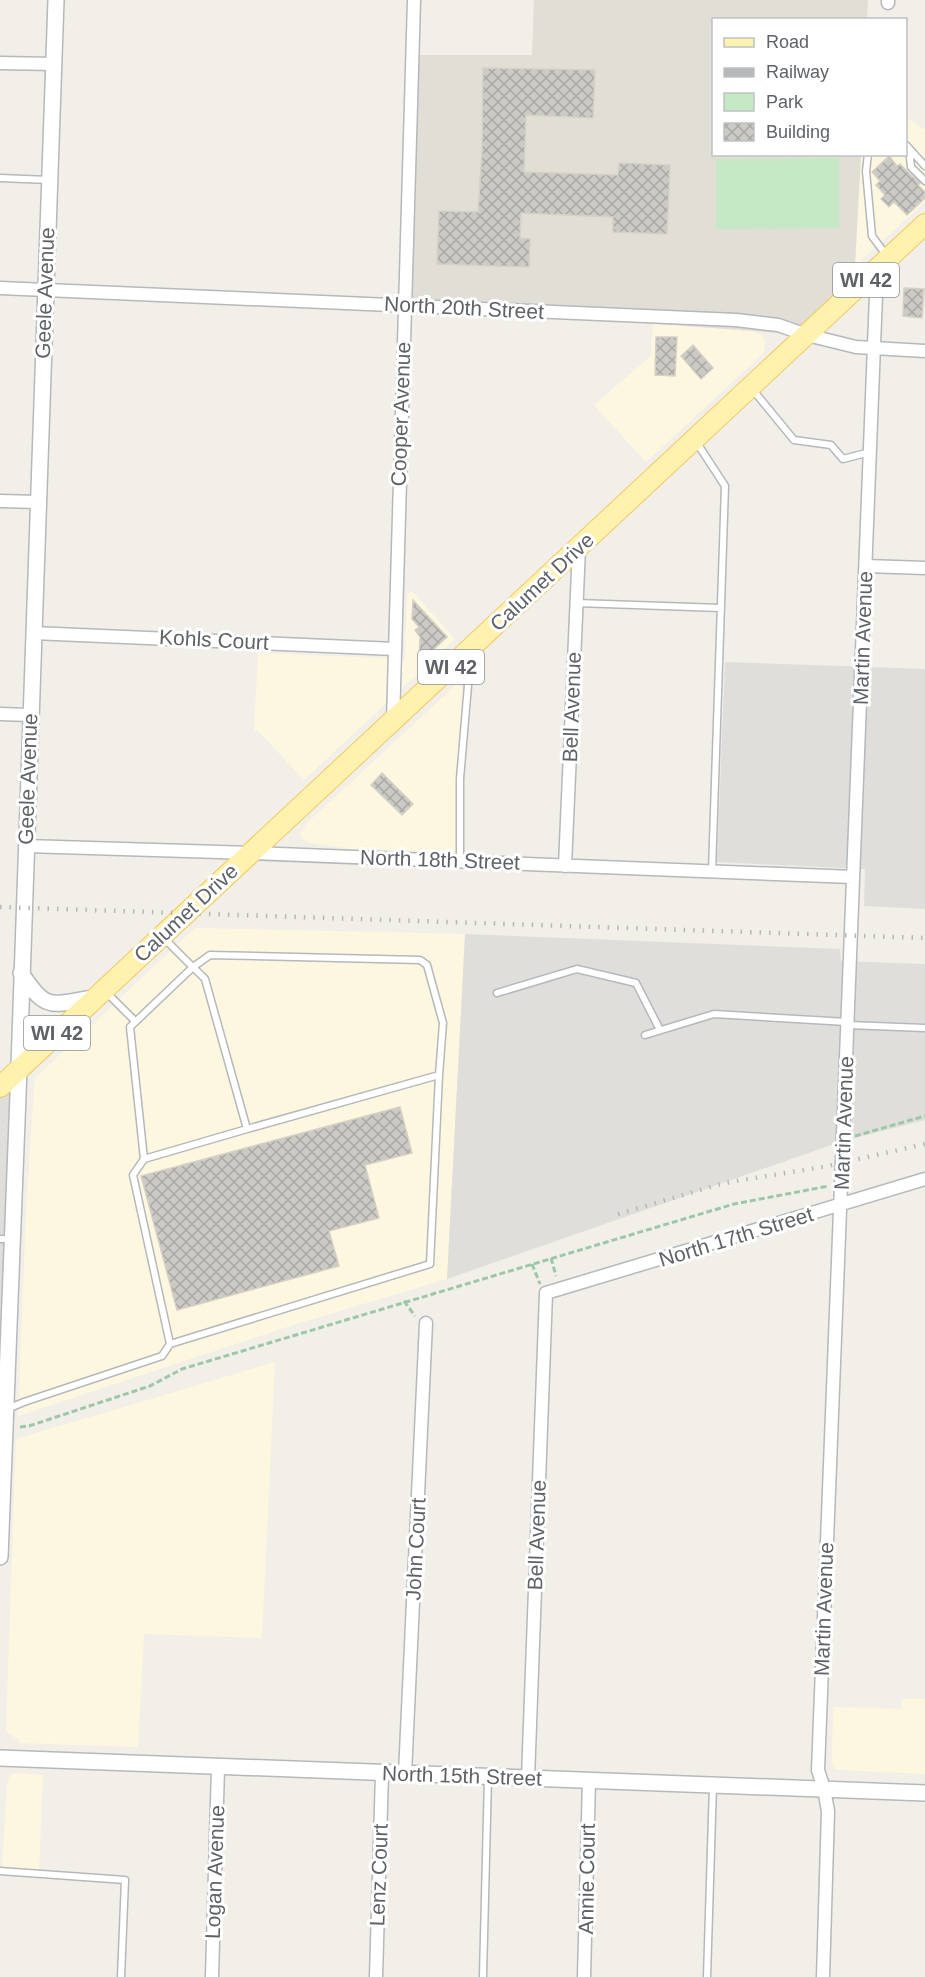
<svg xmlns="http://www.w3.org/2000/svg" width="925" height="1977" viewBox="0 0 925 1977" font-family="Arial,sans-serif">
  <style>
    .commercial { fill: #fef7e0 }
    .industrial { fill: #e0deda }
    .education { fill: #e1ded6 }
    .park { fill: #c5e8c5 }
    .building { fill: url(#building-cross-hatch); stroke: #d6d1c6; stroke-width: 1.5 }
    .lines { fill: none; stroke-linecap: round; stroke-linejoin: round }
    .service-casing { stroke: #b5b8bc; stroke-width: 9 }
    .minor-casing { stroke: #b5b8bc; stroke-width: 15 }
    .tertiary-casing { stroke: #b5b8bc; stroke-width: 18 }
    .primary-casing { stroke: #f2c960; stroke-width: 22 }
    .path { stroke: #9cc7a9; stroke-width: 3; stroke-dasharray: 6 3; stroke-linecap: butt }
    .service { stroke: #fff; stroke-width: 6 }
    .minor { stroke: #fff; stroke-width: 12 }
    .tertiary { stroke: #fff; stroke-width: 15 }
    .primary { stroke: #fff2af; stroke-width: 20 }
    .rail { stroke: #b6b7b8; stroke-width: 4.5; stroke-dasharray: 1.5 8; stroke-linecap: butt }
    .labels { text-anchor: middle; stroke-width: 6; stroke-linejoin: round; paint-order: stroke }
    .shield { fill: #fff; stroke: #8f9295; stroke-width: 1.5 }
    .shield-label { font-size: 20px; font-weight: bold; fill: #5f6368 }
    .street-label { font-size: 21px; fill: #5f6368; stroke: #fff }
  </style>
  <defs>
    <pattern id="building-cross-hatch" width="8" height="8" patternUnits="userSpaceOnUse" patternTransform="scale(1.5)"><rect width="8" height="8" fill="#cccac5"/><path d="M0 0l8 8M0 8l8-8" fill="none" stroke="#a9a8a4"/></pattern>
  </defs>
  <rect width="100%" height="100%" fill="#f1efe8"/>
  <!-- commercial -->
  <path class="commercial" d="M906,117L925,130V202L855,266L861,155L906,154Z
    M653,324L753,331L762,335L765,343L764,352L758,358L646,462L594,405L651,356Z
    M412,591L455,639L304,780L258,731H254L258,653L405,659L407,594Z
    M458,683L464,692L457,787L456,853L352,849L310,843L303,840L300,834L306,824Z
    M195,928L465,934L447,1279L296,1324L18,1416L26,1214L34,1087L36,1077Z
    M275,1362L262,1638L144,1634L138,1747L20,1743L18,1739L9,1734L6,1729L16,1439Z
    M902,1699H925V1774L843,1770L835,1769L832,1765V1760L833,1707L901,1709Z
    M15,1773L43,1775L39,1870L2,1868L7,1784L9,1777Z"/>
  <!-- industrial -->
  <path class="industrial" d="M725,662L925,669V909L864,906L865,869L717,862Z
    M465,934L840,949L841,961L925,964V1120L843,1141L447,1279Z
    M19,1069L0,1388V1087Z"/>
  <!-- education -->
  <path class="education" d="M534,0H868L867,19L714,20V154L861,155L855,265L877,269L807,335L405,305L412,55H532Z"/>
  <!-- park -->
  <path class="park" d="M839,158V228L716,229V159Z"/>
  <!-- building -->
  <path class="building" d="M483,68L595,70L593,118L526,115L524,172L618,175L619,163L670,165L667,234L613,232V217L521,213L520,238L530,239L529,267L437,264L439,211L478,212L482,153Z
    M889,156L897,166L900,164L909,173L920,183L918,185L925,192V198L907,215L894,202L889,207L881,199L885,195L876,185L880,181L872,172Z
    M904,288L924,289L922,318L903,316Z
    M656,337H677L675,376L655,375Z
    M693,345L713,368L701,379L681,356Z
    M413,600L447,637L419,663L420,637L415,630L419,627L412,619Z
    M382,773L413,804L402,815L371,785Z
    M400,1107L412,1153L365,1165L379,1218L329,1231L339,1266L177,1310L141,1176Z"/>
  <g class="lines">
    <defs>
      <path id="service" d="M906,145L925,166
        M909,149L911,167L925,181
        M868,154L866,171L872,236L887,256
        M0,178L49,180
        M753,390L794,440L831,445L843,459L870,452
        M697,443L725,486L712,871
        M577,603L721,608
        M460,861V779L468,685L462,662
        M164,938C177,952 191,965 205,979L247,1129L439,1075L443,1023L427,965L420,960L210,955L193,967L130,1027L144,1159L247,1129
        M106,992L135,1021
        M497,993L577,969L636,983L660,1030
        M848,1025L925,1028
        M645,1035L714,1014L847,1022
        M0,1239H12
        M170,1344L430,1264L439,1075
        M7,1409L24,1402L162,1356L170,1344L133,1175L144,1159
        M0,1871L125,1880L121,1977
        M483,1977L488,1777
        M707,1977L713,1785"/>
      <path id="minor" d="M888,3V0
        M0,63L54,64
        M0,288L736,320L778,325L807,335L856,347L925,351
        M0,501L37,502
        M866,566L925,568
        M33,633L395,649
        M0,714L30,715
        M393,721L414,0
        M26,846L251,853L853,877
        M565,866L579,548
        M405,1774L426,1323
        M528,1778L546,1293L925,1179
        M212,1977L218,1767
        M376,1977L382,1773
        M584,1977L589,1780
        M823,1977L828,1811L824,1789L818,1770L877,269"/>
      <path id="tertiary" d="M21,973C47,1013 51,1004 94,998
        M0,1557L18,1095L56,0
        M0,1758L925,1793"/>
      <path id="primary" d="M0,1087L925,224"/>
    </defs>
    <!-- service casing -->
    <use href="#service" class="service-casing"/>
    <!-- minor casing -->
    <use href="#minor" class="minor-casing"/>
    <!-- tertiary casing -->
    <use href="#tertiary" class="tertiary-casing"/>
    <!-- primary casing -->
    <use href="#primary" class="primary-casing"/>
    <!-- path -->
    <path class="path" d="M855,1136L925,1116
      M551,1258L556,1276
      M532,1264L540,1284
      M404,1301L415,1316
      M20,1427L29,1426L150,1386L182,1369L734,1204L829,1186"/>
    <!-- service -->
    <use href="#service" class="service"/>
    <!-- minor -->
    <use href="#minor" class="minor"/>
    <!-- tertiary -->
    <use href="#tertiary" class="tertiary"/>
    <!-- primary -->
    <use href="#primary" class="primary"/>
    <!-- rail -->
    <path class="rail" d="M0,907L925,938
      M618,1214L724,1183L828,1166L925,1144"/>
  </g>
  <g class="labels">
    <!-- shield labels -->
    <g class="shield">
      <rect x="833" y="263" width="66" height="34" rx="4.5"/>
      <rect x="418" y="650" width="66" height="34" rx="4.5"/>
      <rect x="24" y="1016" width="66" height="34" rx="4.5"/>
    </g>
    <g class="shield-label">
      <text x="866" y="287">WI 42</text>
      <text x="451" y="674">WI 42</text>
      <text x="57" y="1040">WI 42</text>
    </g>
    <!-- street labels -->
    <g class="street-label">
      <text transform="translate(45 293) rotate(-88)" y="7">Geele Avenue</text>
      <text transform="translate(464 308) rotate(3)" y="7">North 20th Street</text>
      <text transform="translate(401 414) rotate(-88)" y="7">Cooper Avenue</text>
      <text transform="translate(542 582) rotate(-43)" y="7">Calumet Drive</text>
      <text transform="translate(863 638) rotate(-88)" y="7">Martin Avenue</text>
      <text transform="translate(214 640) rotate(3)" y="7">Kohls Court</text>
      <text transform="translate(572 707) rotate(-88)" y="7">Bell Avenue</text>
      <text transform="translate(28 779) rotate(-88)" y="7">Geele Avenue</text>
      <text transform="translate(440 860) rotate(2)" y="7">North 18th Street</text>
      <text transform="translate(186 913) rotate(-43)" y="7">Calumet Drive</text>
      <text transform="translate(844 1123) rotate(-88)" y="7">Martin Avenue</text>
      <text transform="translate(736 1237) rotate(-17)" y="7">North 17th Street</text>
      <text transform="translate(537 1535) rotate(-88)" y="7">Bell Avenue</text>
      <text transform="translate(416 1549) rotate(-87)" y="7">John Court</text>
      <text transform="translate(824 1609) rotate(-88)" y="7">Martin Avenue</text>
      <text transform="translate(462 1776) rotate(2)" y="7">North 15th Street</text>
      <text transform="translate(215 1872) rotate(-88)" y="7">Logan Avenue</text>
      <text transform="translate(379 1875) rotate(-88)" y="7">Lenz Court</text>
      <text transform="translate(587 1879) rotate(-89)" y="7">Annie Court</text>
    </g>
  </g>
  <!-- legend -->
  <rect x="712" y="18" width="195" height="138" fill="#ffffff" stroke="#bfc1c3" stroke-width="1.5"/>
  <rect x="724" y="38" width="30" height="9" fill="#fff2af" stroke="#bfc1c3" stroke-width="1.5"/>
  <text x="766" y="48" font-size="18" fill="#5f6368">Road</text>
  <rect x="724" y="68" width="30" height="9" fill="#b6b7b8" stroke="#bfc1c3" stroke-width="1.5"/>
  <text x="766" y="78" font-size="18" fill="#5f6368">Railway</text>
  <rect x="724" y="93" width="30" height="18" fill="#c5e8c5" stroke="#bfc1c3" stroke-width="1.5"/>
  <text x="766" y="108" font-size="18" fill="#5f6368">Park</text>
  <rect x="724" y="123" width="30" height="18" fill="url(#building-cross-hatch)" stroke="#bfc1c3" stroke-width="1.5"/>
  <text x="766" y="138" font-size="18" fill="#5f6368">Building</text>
</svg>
